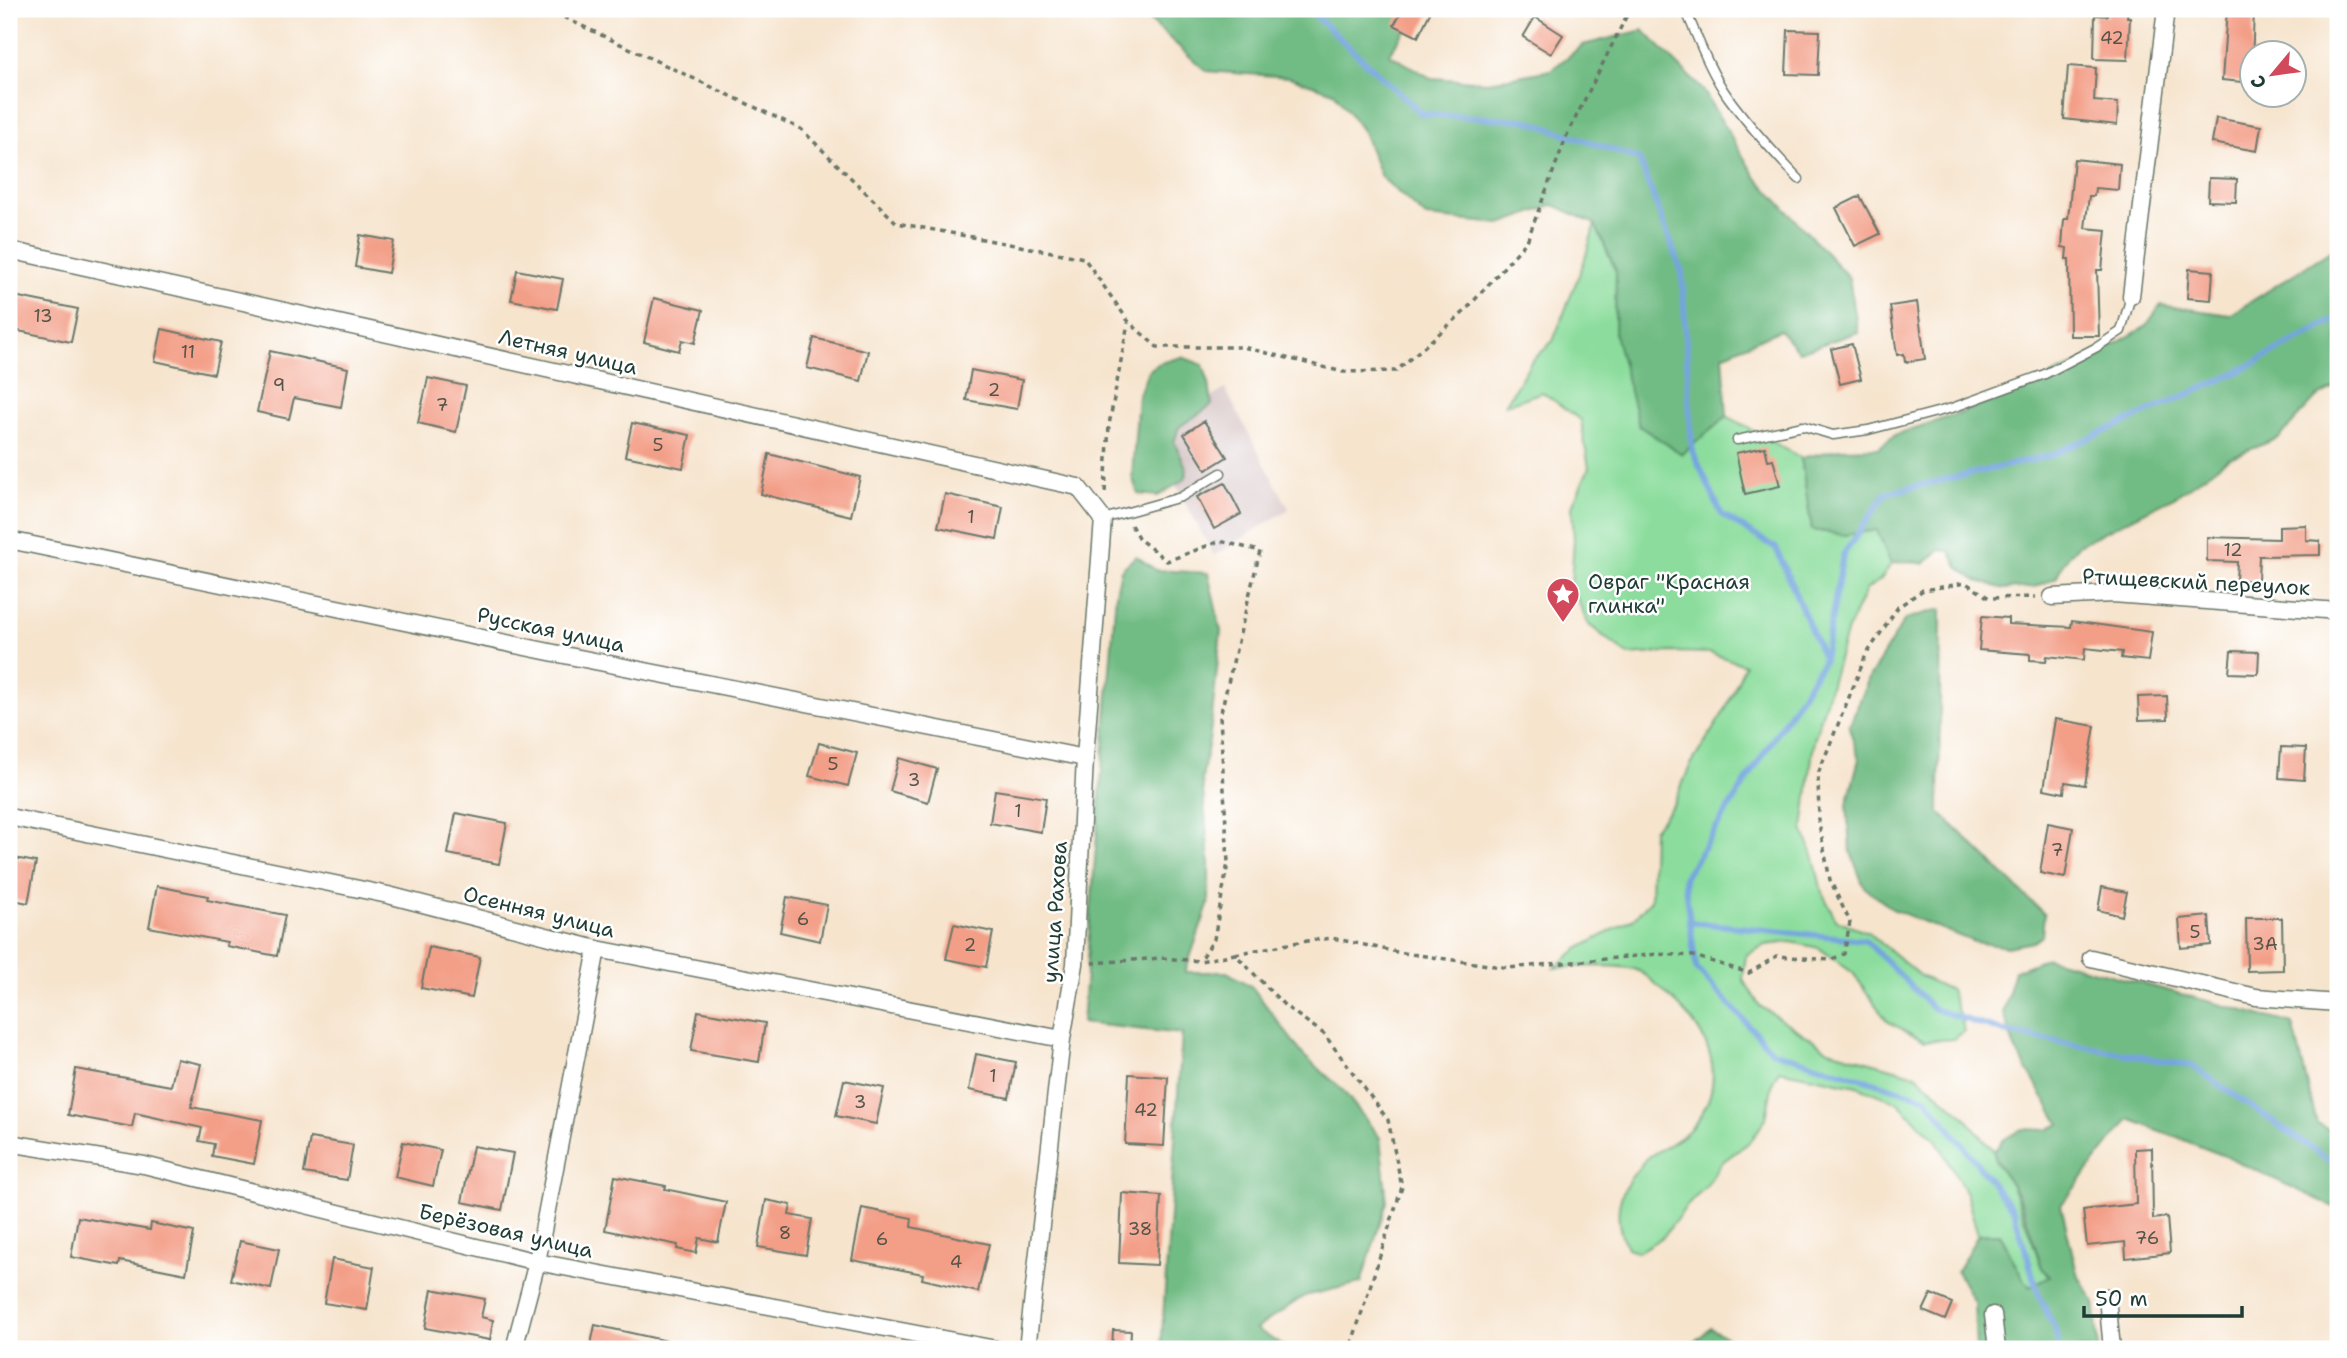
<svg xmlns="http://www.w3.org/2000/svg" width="2347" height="1358" viewBox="0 0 2347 1358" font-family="'Shantell Sans',sans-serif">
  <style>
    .industrial { fill: #d2bfc0 }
    .green { fill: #8cdd9d; stroke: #568d68; stroke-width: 2 }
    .forest { fill: #71bc84; stroke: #487c5c; stroke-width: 2 }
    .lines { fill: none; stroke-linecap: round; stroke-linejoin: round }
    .stream { stroke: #74a4de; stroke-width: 6 }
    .building { fill: #f39e87 }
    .lane-casing { stroke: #6a776a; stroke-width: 11 }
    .street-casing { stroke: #6a776a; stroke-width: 19 }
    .path { stroke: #6a776a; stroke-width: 3.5; stroke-dasharray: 5 5; stroke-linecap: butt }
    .lane { stroke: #fff; stroke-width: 8 }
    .street { stroke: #fff; stroke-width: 16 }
    .labels { text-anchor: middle; stroke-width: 5; stroke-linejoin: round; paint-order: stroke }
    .number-label { font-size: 18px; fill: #545549 }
    .street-label { font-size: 21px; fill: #1f3d34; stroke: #fff }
    .poi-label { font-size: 21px; fill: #1f3d34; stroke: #fff; text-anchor: start }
  </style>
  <rect width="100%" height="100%" fill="#fff"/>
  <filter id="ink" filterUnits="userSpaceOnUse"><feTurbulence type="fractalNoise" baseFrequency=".0143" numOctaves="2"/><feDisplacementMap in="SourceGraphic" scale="14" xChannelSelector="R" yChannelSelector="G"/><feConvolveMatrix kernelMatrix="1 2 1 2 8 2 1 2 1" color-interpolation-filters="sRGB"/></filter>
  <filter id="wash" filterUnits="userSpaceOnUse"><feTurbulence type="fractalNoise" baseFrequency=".00686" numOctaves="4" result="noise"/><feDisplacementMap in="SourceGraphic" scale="28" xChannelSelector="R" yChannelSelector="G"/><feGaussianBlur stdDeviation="1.57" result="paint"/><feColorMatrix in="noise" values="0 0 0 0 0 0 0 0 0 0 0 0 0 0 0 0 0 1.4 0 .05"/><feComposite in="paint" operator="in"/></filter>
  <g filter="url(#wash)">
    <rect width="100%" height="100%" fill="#f6e4cd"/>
    <!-- industrial -->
    <path class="industrial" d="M1225,389L1289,509L1214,556L1149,436Z"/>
    <!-- green -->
    <path class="green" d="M1595,224L1616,271L1615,334L1682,454L1727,416L1801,458L1812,530L1844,535L1878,530L1891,564L1881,579L1866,590L1846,633L1814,741L1803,829L1814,858L1822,892L1836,920L1868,932L1920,976L1950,990L1965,1031L1953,1039L1924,1041L1887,1021L1853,973L1819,948L1791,942L1765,945L1746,955L1743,979L1760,1006L1829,1050L1916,1075L1964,1116L1994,1151L1996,1164L2009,1178L2042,1268L2049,1278L2030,1288L2022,1277L2000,1234L1978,1235L1966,1193L1937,1141L1897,1102L1857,1086L1779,1070L1773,1081L1766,1118L1751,1141L1721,1163L1707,1185L1686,1207L1663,1237L1638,1252L1627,1248C1614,1222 1615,1198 1634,1174C1638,1169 1642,1163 1647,1158C1661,1148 1680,1141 1691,1128C1727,1087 1715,1042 1679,1006C1667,995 1653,979 1639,971C1623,963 1573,967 1554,968L1578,949L1633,919L1651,900L1653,830L1674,804L1690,766L1725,710L1745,665L1710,653L1671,652L1628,655L1588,624L1571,585L1574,540L1572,506L1589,468L1581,420L1542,392L1505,405L1531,362L1553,341L1584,262Z"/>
    <!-- forest -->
    <path class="forest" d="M1137,9H1420L1389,54L1431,78L1487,82L1551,70L1583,45L1643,30L1703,90L1755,176L1849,278L1858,332L1799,352L1780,330L1723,355L1727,416L1682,454L1639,426L1615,334L1616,271L1595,224L1554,205L1501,224L1426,217L1381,177L1363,132L1334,92L1289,77L1206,71Z
      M2338,246V386L2316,398L2279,438L2229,458L2176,496L2078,545L2063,563L2056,578L2034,587L2005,589L1977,581L1958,567L1950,551L1939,550L1924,564L1909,561L1891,564L1877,530L1844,535L1812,530L1801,458L1840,449L1878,448L1897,434L1958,414L2043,380L2090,358L2145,327L2161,305L2230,315Z
      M1182,357L1203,365L1209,383L1212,405L1179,427L1174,442L1187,469L1185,479L1158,496L1138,494L1132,476L1138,397L1148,371L1160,363Z
      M1136,556L1156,570L1208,573L1221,631L1210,735L1202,779L1209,863V903L1185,972H1227L1252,987L1304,1056L1341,1088L1380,1138L1387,1202L1361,1283L1304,1296L1256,1329L1288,1349H1161L1182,1034L1082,1023L1116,593L1121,570Z
      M1941,609L1939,812L2044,914L2042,936L2033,942L2007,947L1974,942L1892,909L1864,887L1850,850L1847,804L1859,759L1849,727L1869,678L1905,619Z
      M2047,958L2293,1024L2317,1124L2338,1134V1209L2230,1158L2129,1119L2061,1205L2077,1273L2094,1302L2099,1349H1976L1974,1302L1957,1271L1978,1235L2000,1234L2022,1277L2030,1287L2049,1277L2042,1268C2034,1243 2027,1218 2017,1194C2010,1178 1996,1168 1994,1151L2003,1140L2022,1129L2047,1130L2060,1124L2015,1049L2003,1013L2015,971Z
      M1711,1328L1740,1346L1738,1349H1685Z"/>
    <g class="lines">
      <!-- stream -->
      <path class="stream" d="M1308,9L1422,114L1525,120L1639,159L1682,272L1692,450L1722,515L1776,548L1824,660L1684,878L1696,968L1772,1051L1926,1098L2014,1211L2038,1293L2056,1332L2059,1349
        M1824,660L1843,555L1886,493L2049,456L2234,374L2338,318
        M1689,922L1865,940L1934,1009L2005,1032L2192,1066L2338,1166"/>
    </g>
    <g id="blocks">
      <!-- building -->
      <path class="building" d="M1403,9H1432L1418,37L1394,25Z
        M2108,9H2128L2127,17H2130L2128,60L2094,59L2095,15L2108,16Z
        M2227,9H2254L2252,68L2244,67L2242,82L2222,80Z
        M1535,17L1563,35L1551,54L1523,37Z
        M1788,30L1820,31L1818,75L1786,74Z
        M2068,66L2096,68L2094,101L2118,103L2117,125L2064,119Z
        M2216,118L2261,126L2257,151L2212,143Z
        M2074,159L2120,164L2118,190L2095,188L2094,196H2089L2085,228L2106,230L2102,270H2097L2099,336H2070L2069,259H2066L2067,248L2062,247L2064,219H2068Z
        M2209,178L2237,179L2236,202L2208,201Z
        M1860,196L1880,234L1855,246L1836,208Z
        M360,235L394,241L388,273L355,267Z
        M2189,269L2213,271L2211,300L2187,298Z
        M517,270L563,279L557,309L511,300Z
        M14,296L78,309L71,342L9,329Z
        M654,298L703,310L695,343L682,340L679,351L644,342Z
        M1917,302L1925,359L1905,362L1904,354L1897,355L1890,306Z
        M162,329L221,342L214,374L155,361Z
        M814,338L868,351L861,381L807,368Z
        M1852,344L1861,379L1840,384L1831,349Z
        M270,351L348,368L341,407L294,398L289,419L257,412Z
        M971,370L1022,380L1017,409L966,400Z
        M428,378L466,386L456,432L418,423Z
        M1204,421L1227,457L1206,470L1184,434Z
        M632,423L690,435L683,468L625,456Z
        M1765,447L1768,460L1773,459L1780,486L1745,494L1736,453Z
        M769,454L860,477L851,516L761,494Z
        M1225,483L1241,514L1214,529L1197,497Z
        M945,494L1003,507L997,539L938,527Z
        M2306,525V540L2320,541V555L2259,556L2258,581L2236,580L2237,562L2207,561V537L2279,539V526Z
        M1982,616L2008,618V624L2071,627L2072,621L2152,632L2148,661L2121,658L2122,652L2085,648L2084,660L2047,656L2046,661L2030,660V654L1979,650Z
        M2231,651L2259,652L2258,674L2229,673Z
        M2167,696L2168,719L2139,720L2138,697Z
        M2055,719L2095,726L2085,785L2065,782L2064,793L2044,789Z
        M819,743L857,753L848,786L809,776Z
        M2281,747L2306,748L2304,780L2279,778Z
        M899,758L937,769L928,802L890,791Z
        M995,790L1046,798L1041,832L990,823Z
        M456,813L507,823L499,864L448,854Z
        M2048,823L2073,828L2065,878L2040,873Z
        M9,857L36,862L28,903L9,899Z
        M157,886L208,896L207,900L285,915L277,956L226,946L227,942L149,927Z
        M2102,887L2127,892L2122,916L2098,910Z
        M787,897L827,905L820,941L780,932Z
        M2209,916L2211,945L2181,948L2179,919Z
        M2246,918H2282L2283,970L2247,971Z
        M954,924L993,932L986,967L946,959Z
        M429,947L480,957L472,998L421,988Z
        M698,1011L765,1023L759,1062L691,1051Z
        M976,1054L1016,1062L1009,1098L969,1090Z
        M177,1059L201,1064L191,1107L262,1120L254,1164L212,1156L214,1144L199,1141L202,1128L135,1113L132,1127L68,1115L76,1069L171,1086Z
        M1129,1074L1168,1077L1164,1146L1125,1144Z
        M844,1080L884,1088L876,1124L836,1116Z
        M310,1138L353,1145L347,1180L304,1173Z
        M403,1142L441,1150L433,1186L395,1177Z
        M473,1146L513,1153L502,1210L462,1202Z
        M2152,1148L2153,1219L2167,1217L2170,1253L2126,1258L2125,1242L2087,1246L2083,1210L2136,1204L2135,1149Z
        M615,1176L666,1186L665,1189L726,1202L718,1242L699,1238L696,1253L677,1249L678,1245L605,1230Z
        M1122,1193L1161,1196L1157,1265L1119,1263Z
        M766,1200L791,1205L789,1215L812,1219L806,1255L758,1247Z
        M862,1208L912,1218L911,1227L989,1244L978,1292L922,1279L923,1274L852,1260Z
        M78,1217L150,1230L151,1223L194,1232L186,1274L120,1261L119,1266L71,1257Z
        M240,1241L279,1249L271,1289L231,1280Z
        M332,1259L374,1267L367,1310L324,1303Z
        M432,1289L485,1299L481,1317L493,1320L490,1340L425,1328Z
        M1931,1294L1952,1303L1945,1320L1923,1311Z
        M595,1325L672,1342L671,1349H590Z
        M1113,1330L1131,1331L1130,1349H1112Z"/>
    </g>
  </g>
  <g filter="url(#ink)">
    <use href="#blocks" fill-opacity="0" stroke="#6a776a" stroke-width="2"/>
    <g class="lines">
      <defs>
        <path id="lane" d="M1685,9C1698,38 1709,70 1728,97C1749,126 1774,153 1799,179
          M1737,440L1803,426L1833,435L1868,430L1952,408L2045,374L2097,347L2121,331L2131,296
          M1103,519L1181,497L1221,473"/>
        <path id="street" d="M9,250L1078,487L1103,519L1085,758L1075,964L1062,1039L1027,1349
          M2131,296L2166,9
          M9,540L569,656L1085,758
          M2052,597L2113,594L2338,611
          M9,817L388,895L597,949L1062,1039
          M2091,958L2256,997L2338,1003
          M9,1143L144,1165L537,1262L996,1349
          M2107,1297L2112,1349
          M1993,1315L1997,1349
          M514,1349L537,1262L597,949"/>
      </defs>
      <!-- lane casing -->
      <use href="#lane" class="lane-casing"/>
      <!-- street casing -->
      <use href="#street" class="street-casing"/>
      <!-- path -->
      <path class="path" d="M546,9L801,129L897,223L1084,258L1129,322L1157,347H1243L1343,372L1396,371L1464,312L1527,241L1567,135L1630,9
        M1105,492L1109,425L1128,323
        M1131,525L1139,539L1167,561L1220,541L1260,551L1220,716L1228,863L1214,939L1200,961
        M1235,954L1299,942L1332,938L1397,952L1509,968L1658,954L1694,956L1749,973L1777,956L1830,960L1844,954L1850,922L1830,880L1819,824L1818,774L1866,655L1898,607L1923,590L1966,583L1989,598L2036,597
        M1092,963L1161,958L1200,961L1235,954L1285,1006L1324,1034L1388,1120L1402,1187L1350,1349"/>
      <!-- lane -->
      <use href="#lane" class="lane"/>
      <!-- street -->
      <use href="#street" class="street"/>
    </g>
  </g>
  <!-- icons -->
  <defs>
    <symbol id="sight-pin" viewBox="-11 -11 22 30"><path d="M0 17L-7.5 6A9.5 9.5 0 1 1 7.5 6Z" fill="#d1495b" stroke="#fff"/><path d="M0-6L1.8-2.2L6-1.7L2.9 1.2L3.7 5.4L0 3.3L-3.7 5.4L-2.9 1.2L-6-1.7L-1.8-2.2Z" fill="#fff"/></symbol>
  </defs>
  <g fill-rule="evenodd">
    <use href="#sight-pin" x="1544" y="575" width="38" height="52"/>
  </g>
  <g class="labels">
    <!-- number labels -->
    <g class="number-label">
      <text x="2112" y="44">42</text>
      <text x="43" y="322">13</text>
      <text x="188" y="358">11</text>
      <text x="279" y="391">9</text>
      <text x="994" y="396">2</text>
      <text x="442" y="411">7</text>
      <text x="658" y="451">5</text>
      <text x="971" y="523">1</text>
      <text x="2233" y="556">12</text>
      <text x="833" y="770">5</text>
      <text x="914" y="786">3</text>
      <text x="1018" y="817">1</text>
      <text x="2057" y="856">7</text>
      <text x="803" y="925">6</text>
      <text x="2195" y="938">5</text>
      <text x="2265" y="950">3А</text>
      <text x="970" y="951">2</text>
      <text x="993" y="1082">1</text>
      <text x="860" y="1108">3</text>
      <text x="1146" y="1116">42</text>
      <text x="1140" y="1235">38</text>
      <text x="785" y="1239">8</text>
      <text x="2147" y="1244">76</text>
      <text x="882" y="1245">6</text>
      <text x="956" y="1268">4</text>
    </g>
    <!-- street labels -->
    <g class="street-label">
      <text transform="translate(568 352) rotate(13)" y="7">Летняя улица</text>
      <text transform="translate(2196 582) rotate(3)" y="7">Ртищевский переулок</text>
      <text transform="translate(551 630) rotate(12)" y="7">Русская улица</text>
      <text transform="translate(539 912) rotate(14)" y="7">Осенняя улица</text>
      <text transform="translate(1055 912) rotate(-86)" y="7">улица Рахова</text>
      <text transform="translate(506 1231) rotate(13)" y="7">Берёзовая улица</text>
    </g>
    <!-- poi labels -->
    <g class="poi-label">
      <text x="1588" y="589">Овраг "Красная<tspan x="1588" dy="24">глинка"</tspan></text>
    </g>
  </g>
  <!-- margin -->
  <rect width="2347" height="1358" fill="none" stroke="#fff" stroke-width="35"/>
  <!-- north arrow -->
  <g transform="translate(2273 74) rotate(241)"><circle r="33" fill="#ffffff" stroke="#a5b1ae" stroke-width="2"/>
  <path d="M0-5L12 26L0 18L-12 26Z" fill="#d1495b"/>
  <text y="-10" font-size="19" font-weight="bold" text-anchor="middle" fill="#1f3d34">С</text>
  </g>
  <!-- scale -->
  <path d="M2084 1306v10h158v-10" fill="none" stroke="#1f3d34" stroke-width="3.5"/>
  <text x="2095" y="1306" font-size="21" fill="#1f3d34" stroke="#ffffff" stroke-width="5" paint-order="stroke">50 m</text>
</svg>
